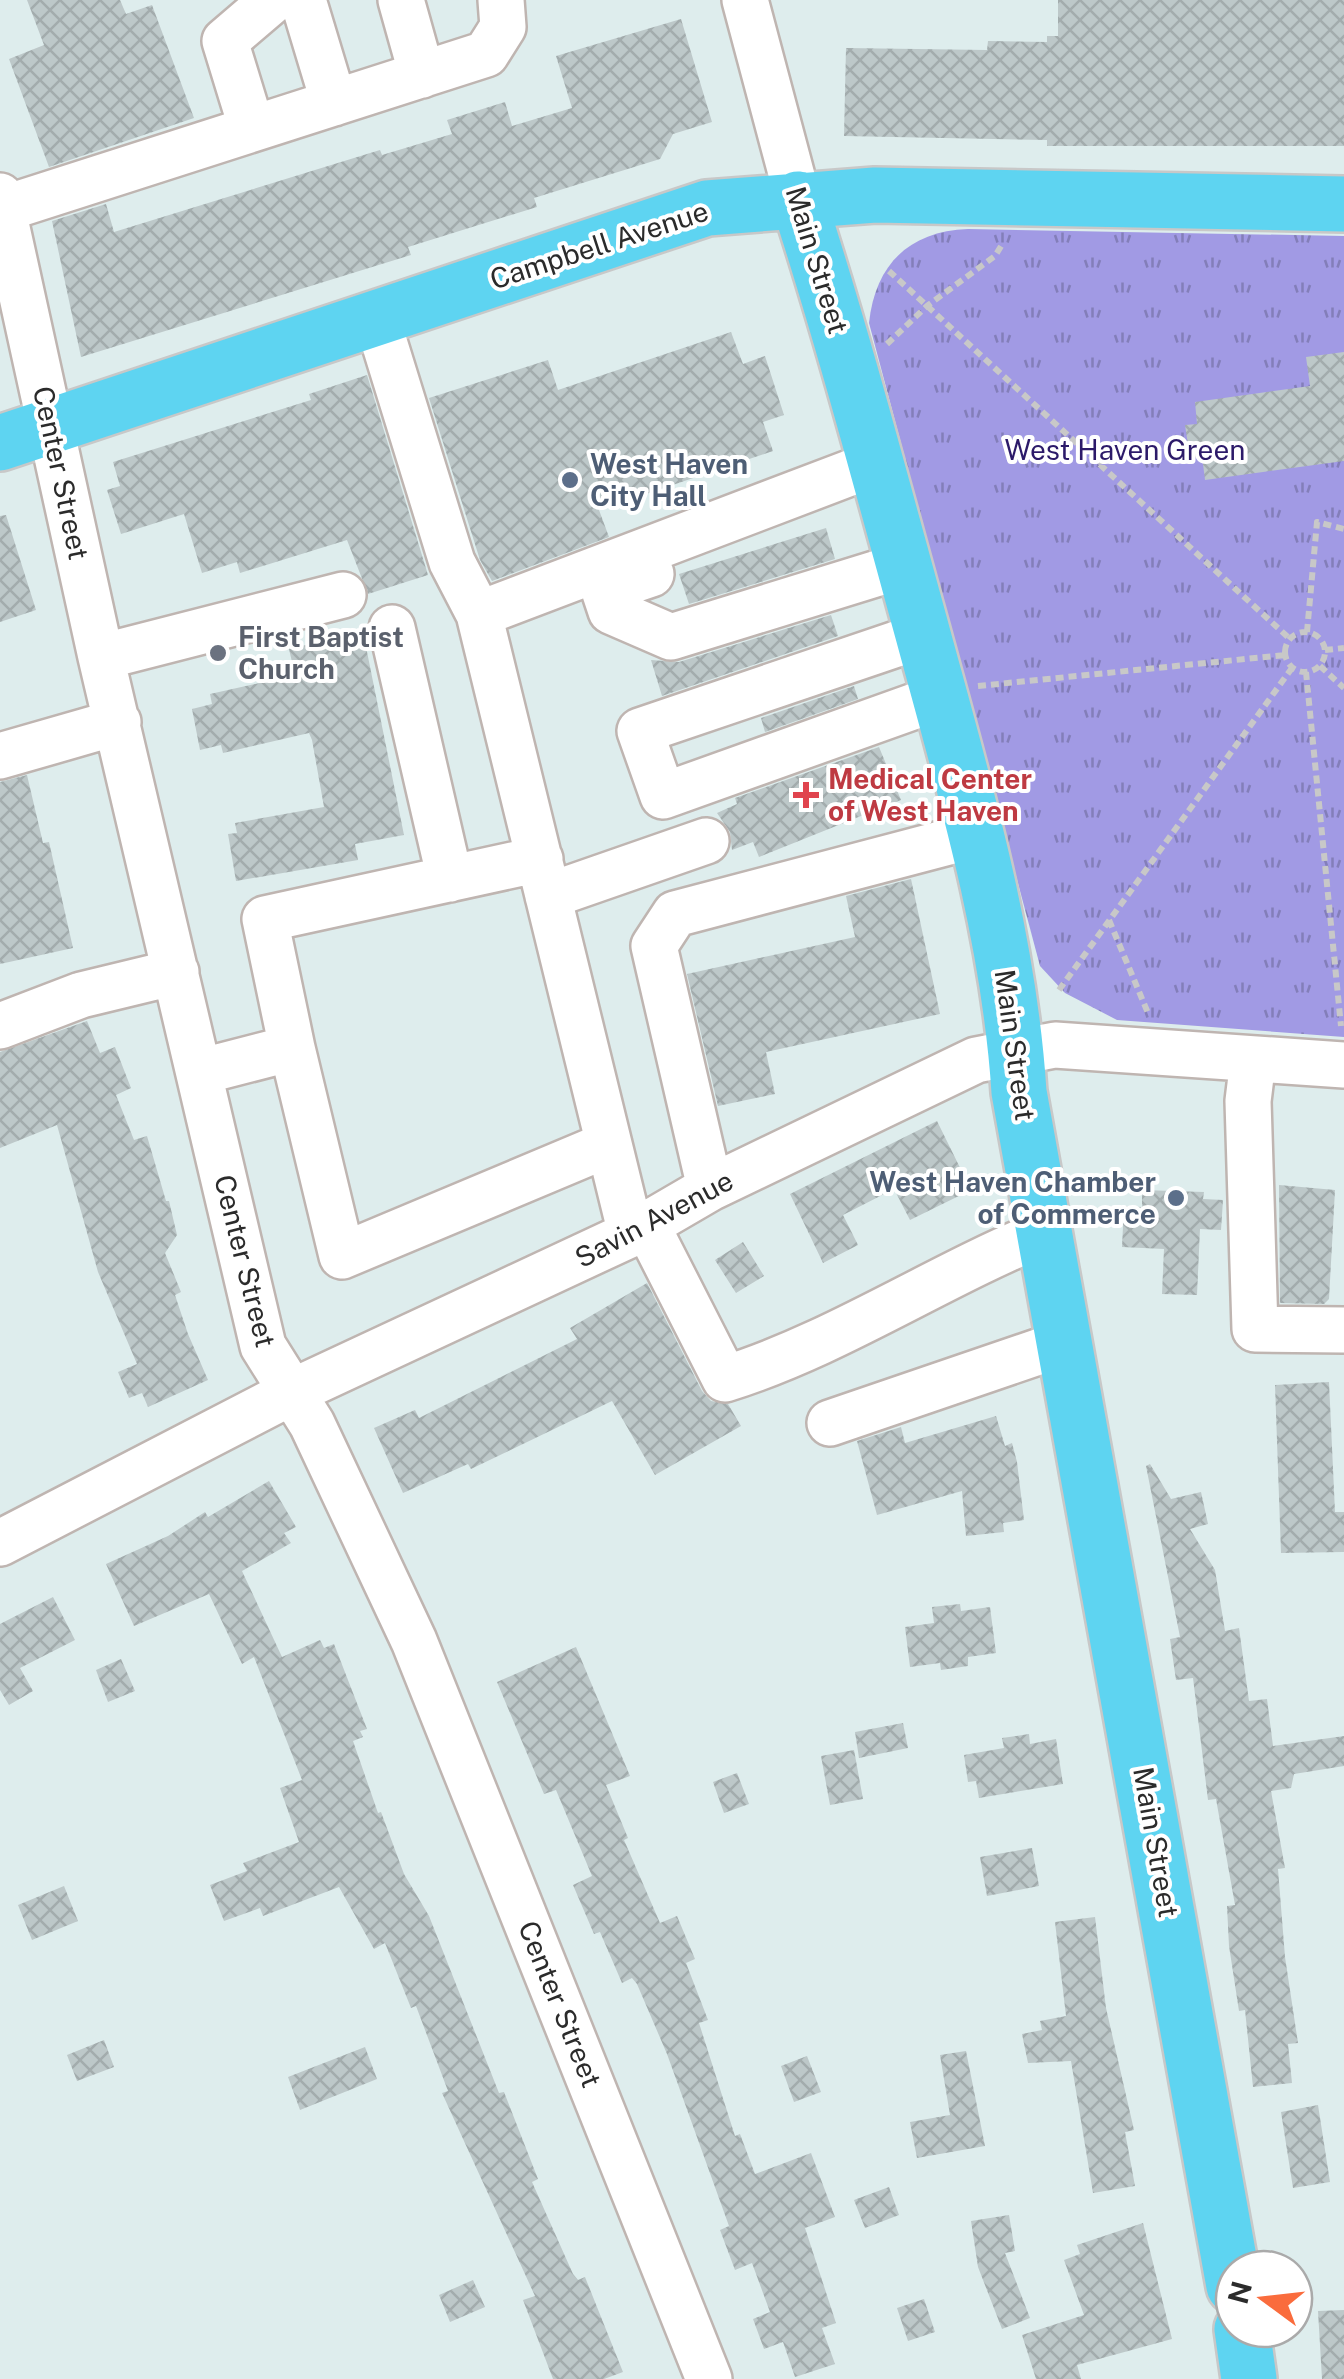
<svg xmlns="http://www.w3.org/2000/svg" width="1344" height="2379" viewBox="0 0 1344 2379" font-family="'Public Sans',sans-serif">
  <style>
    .park { fill: url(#park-tufts) }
    .building { fill: url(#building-cross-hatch) }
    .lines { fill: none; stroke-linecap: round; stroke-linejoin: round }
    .minor-casing { stroke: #bfb5b1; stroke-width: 50 }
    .major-casing { stroke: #c8c8c8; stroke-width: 60 }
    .path { stroke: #c8c8c8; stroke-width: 6; stroke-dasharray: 8 5; stroke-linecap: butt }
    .minor { stroke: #fff; stroke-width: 45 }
    .major { stroke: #5ed4f1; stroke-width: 55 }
    .service-dot { fill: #5c6f8a; stroke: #fff; stroke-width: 4 }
    .worship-dot { fill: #6b7280; stroke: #fff; stroke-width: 4 }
    .health-dot { fill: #e0444e; stroke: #fff; stroke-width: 4 }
    .labels { text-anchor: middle; stroke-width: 8; stroke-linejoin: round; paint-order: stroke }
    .street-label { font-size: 28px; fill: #2b2b2b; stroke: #fff }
    .park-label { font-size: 28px; fill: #2c1a69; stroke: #fff }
    .service-label { font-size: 28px; font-weight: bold; fill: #4e5e75; stroke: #fff; text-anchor: start }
    .worship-label { font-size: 28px; font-weight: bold; fill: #5b616d; stroke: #fff; text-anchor: start }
    .health-label { font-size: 28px; font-weight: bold; fill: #be3a42; stroke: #fff; text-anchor: start }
  </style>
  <defs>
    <pattern id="park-tufts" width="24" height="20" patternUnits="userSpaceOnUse" patternTransform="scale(2.5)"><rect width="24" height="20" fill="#a19ae4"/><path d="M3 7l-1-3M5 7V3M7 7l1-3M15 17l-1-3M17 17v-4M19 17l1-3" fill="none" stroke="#837eb9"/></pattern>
    <pattern id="building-cross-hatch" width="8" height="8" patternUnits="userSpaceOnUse" patternTransform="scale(2.5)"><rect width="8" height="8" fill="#bdc8c9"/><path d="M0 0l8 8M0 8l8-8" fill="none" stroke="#a3acad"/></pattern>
  </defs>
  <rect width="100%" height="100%" fill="#deeded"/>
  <!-- park -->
  <path class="park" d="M968,229L1344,236V1037L1117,1020L1065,993L1040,966L869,323C875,265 909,231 968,229Z"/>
  <!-- building -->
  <path class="building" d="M27,0H120L126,14L152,5L194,118L49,167L9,59L44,45Z
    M1058,0H1344V146H1047V140L844,136L846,48L987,50L988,41L1047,42V36H1058Z
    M681,19L712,122L673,134L660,159L534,198L537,207L408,247L411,255L81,357L52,221L106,204L114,232L380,150L382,155L452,134L447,120L505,102L512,126L572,108L556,56Z
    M731,332L743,364L765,356L784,415L763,422L773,451L599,510L609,537L492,581L480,560L429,398L548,360L558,390Z
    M1344,352V461L1205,480L1202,456L1190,458L1185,425L1197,424L1195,402L1310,386L1306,357Z
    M367,375L428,575L368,594L347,540L240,573L237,562L202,573L184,514L121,534L107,490L120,486L113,462L311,400L309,394Z
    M6,515L36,610L0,622V516Z
    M826,528L835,559L689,604L679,574Z
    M831,615L838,636L662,696L651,660L679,662Z
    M363,632L404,835L355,844L358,860L236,881L228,834L237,833L235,823L324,807L312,740L309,733L223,753L221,745L200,750L192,709L212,704L210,694L295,675L289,649Z
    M854,686L858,699L765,732L761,718Z
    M879,747L901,800L759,857L753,842L732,850L730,832L717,813L737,804L735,798Z
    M27,775L43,843L49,842L73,948L0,964V782Z
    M911,879L940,1014L766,1052L775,1094L718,1106L687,974L855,937L846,896Z
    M87,1021L100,1053L115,1047L131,1088L116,1095L134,1140L147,1136L166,1201H169L177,1235L165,1253L181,1292L175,1295L188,1334L208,1380L148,1407L142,1393L129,1398L118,1372L137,1364L98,1272L57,1125L0,1148V1052Z
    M937,1121L971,1190L910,1220L894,1189L843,1215L858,1245L823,1263L790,1194Z
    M1279,1185L1335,1190L1329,1299L1324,1304L1280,1303Z
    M1142,1190L1204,1192L1203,1199L1223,1200L1221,1230L1200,1229L1197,1295L1162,1294L1164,1249L1122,1247L1124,1206L1142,1207Z
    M743,1242L764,1276L736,1293L715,1260Z
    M647,1283L702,1391L711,1401L728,1404L741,1426L655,1475L612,1401L471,1469L468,1464L403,1493L374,1428L415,1410L419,1418L577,1339L570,1328Z
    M1329,1382L1335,1512H1344V1552L1281,1553L1275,1385Z
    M996,1416L1005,1446L1012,1443L1017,1462L1024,1520L1003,1523L1004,1532L966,1536L962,1491L877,1515L857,1441L901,1427L905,1443Z
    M1150,1464L1171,1499L1201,1492L1208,1524L1190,1529L1215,1570L1225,1631L1239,1628L1249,1701L1267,1699L1273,1746L1344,1736V1766L1294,1774L1291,1788L1271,1791L1285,1868L1278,1869L1285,1957L1298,2043L1288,2044L1292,2083L1253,2087L1245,2010L1239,2011L1229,1946L1227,1906L1235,1905L1216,1799L1208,1800L1193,1678L1176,1680L1170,1639L1180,1637L1146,1466Z
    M269,1481L296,1527L284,1533L291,1543L242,1571L282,1657L320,1640L324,1648L334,1644L367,1729L360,1731L363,1737L353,1741L378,1813L381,1812L404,1874L429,1916L499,2093L504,2092L538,2179L532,2182L573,2274L578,2280L585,2277L623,2372L604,2379H553L523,2300L535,2296L442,2093L448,2091L416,2006L411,2008L385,1943L374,1949L339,1887L263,1916L260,1908L224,1921L210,1885L247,1871L243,1863L299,1842L280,1788L302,1780L254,1657L242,1664L209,1594L134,1626L106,1564L168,1536L205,1512L208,1517Z
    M53,1597L75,1640L20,1668L33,1691L9,1705L0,1690V1624Z
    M960,1604L961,1611L990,1607L996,1653L968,1657V1666L941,1670L940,1663L910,1667L905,1627L934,1623L932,1607Z
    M576,1647L630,1776L606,1785L628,1838L624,1840L660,1923L677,1916L695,1959L686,1963L708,2020L699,2023L735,2136L740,2134L755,2174L811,2153L835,2217L805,2228L836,2323L822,2328L835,2364L795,2377L783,2342L764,2349L753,2319L770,2312L752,2263L735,2270L720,2230L729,2226L667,2054L637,1984L632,1978L622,1983L600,1932L594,1934L573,1885L592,1876L556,1790L544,1794L497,1682Z
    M121,1659L135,1691L108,1702L96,1670Z
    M903,1723L908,1748L859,1758L855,1732Z
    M1029,1734L1030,1744L1056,1739L1063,1784L979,1798L976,1781L968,1782L964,1755L1004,1748L1002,1738Z
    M854,1750L863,1799L830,1805L821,1756Z
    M737,1773L749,1804L724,1813L713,1782Z
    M1032,1848L1039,1886L987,1896L980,1857Z
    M64,1886L78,1921L32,1940L18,1905Z
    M1095,1917L1106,2008L1134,2130L1125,2132L1135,2186L1093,2193L1071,2061L1028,2063L1022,2034L1042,2030L1040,2021L1066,2016L1055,1922Z
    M104,2040L114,2067L77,2081L67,2055Z
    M365,2047L377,2079L300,2110L288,2077Z
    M966,2051L985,2146L917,2158L910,2122L950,2115L940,2055Z
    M807,2056L821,2092L794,2102L781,2066Z
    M1318,2105L1330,2182L1293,2188L1281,2112Z
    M889,2187L899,2215L865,2228L854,2200Z
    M1009,2215L1015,2251L1005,2253L1030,2318L1002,2329L978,2267L971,2221Z
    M1143,2223L1172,2339L1077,2365L1081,2379H1036L1022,2335L1084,2315L1064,2260L1080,2254L1077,2245Z
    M473,2280L485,2307L450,2322L439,2295Z
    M924,2299L935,2332L908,2341L897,2308Z
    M1344,2310V2379H1322L1318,2311Z"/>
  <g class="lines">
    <defs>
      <path id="minor" d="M303,0L334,103
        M401,0L422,75
        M745,0L798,199
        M252,129L225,41L273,0
        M0,196L101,657L263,1346L312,1424L414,1641L709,2379
        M3,209L486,54L503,27L501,0
        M377,319L452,562L479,614L876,463
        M651,574L604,590L611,611L671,637L904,565
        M479,614L631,1234
        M392,628L450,879
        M923,635L640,731L663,796L940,697
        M101,657L343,595
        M0,756L118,722
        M548,896L706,841
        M0,1026L81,995L176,972
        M292,1048L342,1256L609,1144
        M1253,1060L1248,1101L1255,1329L1344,1330
        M199,1072L292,1048L265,919L540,859
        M710,1188L654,946L675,914L975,835
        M647,1226L725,1379C837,1344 937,1276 1046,1232
        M830,1423L1067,1342
        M0,1543L290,1393L631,1234L710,1188L976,1060L1055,1045L1344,1065"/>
      <path id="major" d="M798,199C844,341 882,486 922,631C963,782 1009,935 1019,1092L1234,2286
        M0,443L707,208L875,195L1344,204
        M1242,2329L1249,2379"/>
    </defs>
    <!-- minor casing -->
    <use href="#minor" class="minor-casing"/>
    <!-- major casing -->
    <use href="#major" class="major-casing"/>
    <!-- path -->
    <path class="path" d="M889,271L1290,639
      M887,344L927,306L995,256L1003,243
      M1098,462L1151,452
      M1307,632L1317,522L1344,529
      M1285 652a20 20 0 1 1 40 0a20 20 0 1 1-40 0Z
      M1325,650L1344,648
      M1320,666L1344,688
      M1306,672L1341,1026
      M978,686L1285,655
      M1109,920L1148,1013
      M1059,990L1292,668"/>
    <!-- minor -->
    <use href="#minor" class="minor"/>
    <!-- major -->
    <use href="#major" class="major"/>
  </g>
  <!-- markers -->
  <g class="service-dot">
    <circle cx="570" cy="480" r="10"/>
    <circle cx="1176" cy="1198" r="10"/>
  </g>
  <circle class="worship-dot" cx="218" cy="653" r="10"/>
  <path class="health-dot" d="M801 780h10v10h10v10h-10v10h-10v-10h-10v-10h10z"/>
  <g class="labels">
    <!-- street labels -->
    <g class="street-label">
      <text transform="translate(599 245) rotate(-18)" y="10">Campbell Avenue</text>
      <text transform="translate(817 260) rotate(73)" y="10">Main Street</text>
      <text transform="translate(61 473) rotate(78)" y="10">Center Street</text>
      <text transform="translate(1015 1045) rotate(82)" y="10">Main Street</text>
      <text transform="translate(654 1219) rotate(-28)" y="10">Savin Avenue</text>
      <text transform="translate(245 1261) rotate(76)" y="10">Center Street</text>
      <text transform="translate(1156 1842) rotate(80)" y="10">Main Street</text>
      <text transform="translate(560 2004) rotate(68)" y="10">Center Street</text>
    </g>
    <!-- park labels -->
    <g class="park-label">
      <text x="1125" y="460">West Haven Green</text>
    </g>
    <!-- service labels -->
    <g class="service-label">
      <text x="590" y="474">West Haven<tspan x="590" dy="32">City Hall</tspan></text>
      <text x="1156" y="1192" text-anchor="end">West Haven Chamber<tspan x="1156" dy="32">of Commerce</tspan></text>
    </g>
    <!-- worship labels -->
    <g class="worship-label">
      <text x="238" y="647">First Baptist<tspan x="238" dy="32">Church</tspan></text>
    </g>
    <!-- health labels -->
    <g class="health-label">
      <text x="828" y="789">Medical Center<tspan x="828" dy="32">of West Haven</tspan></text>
    </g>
  </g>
  <!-- north arrow -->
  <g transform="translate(1264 2299) rotate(285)"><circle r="48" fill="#ffffff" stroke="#aaaaaa" stroke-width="2.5"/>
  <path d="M0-8L18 38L0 25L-18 38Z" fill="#fa6c3d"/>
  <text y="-15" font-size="28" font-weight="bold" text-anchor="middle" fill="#2b2b2b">N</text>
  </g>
</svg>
